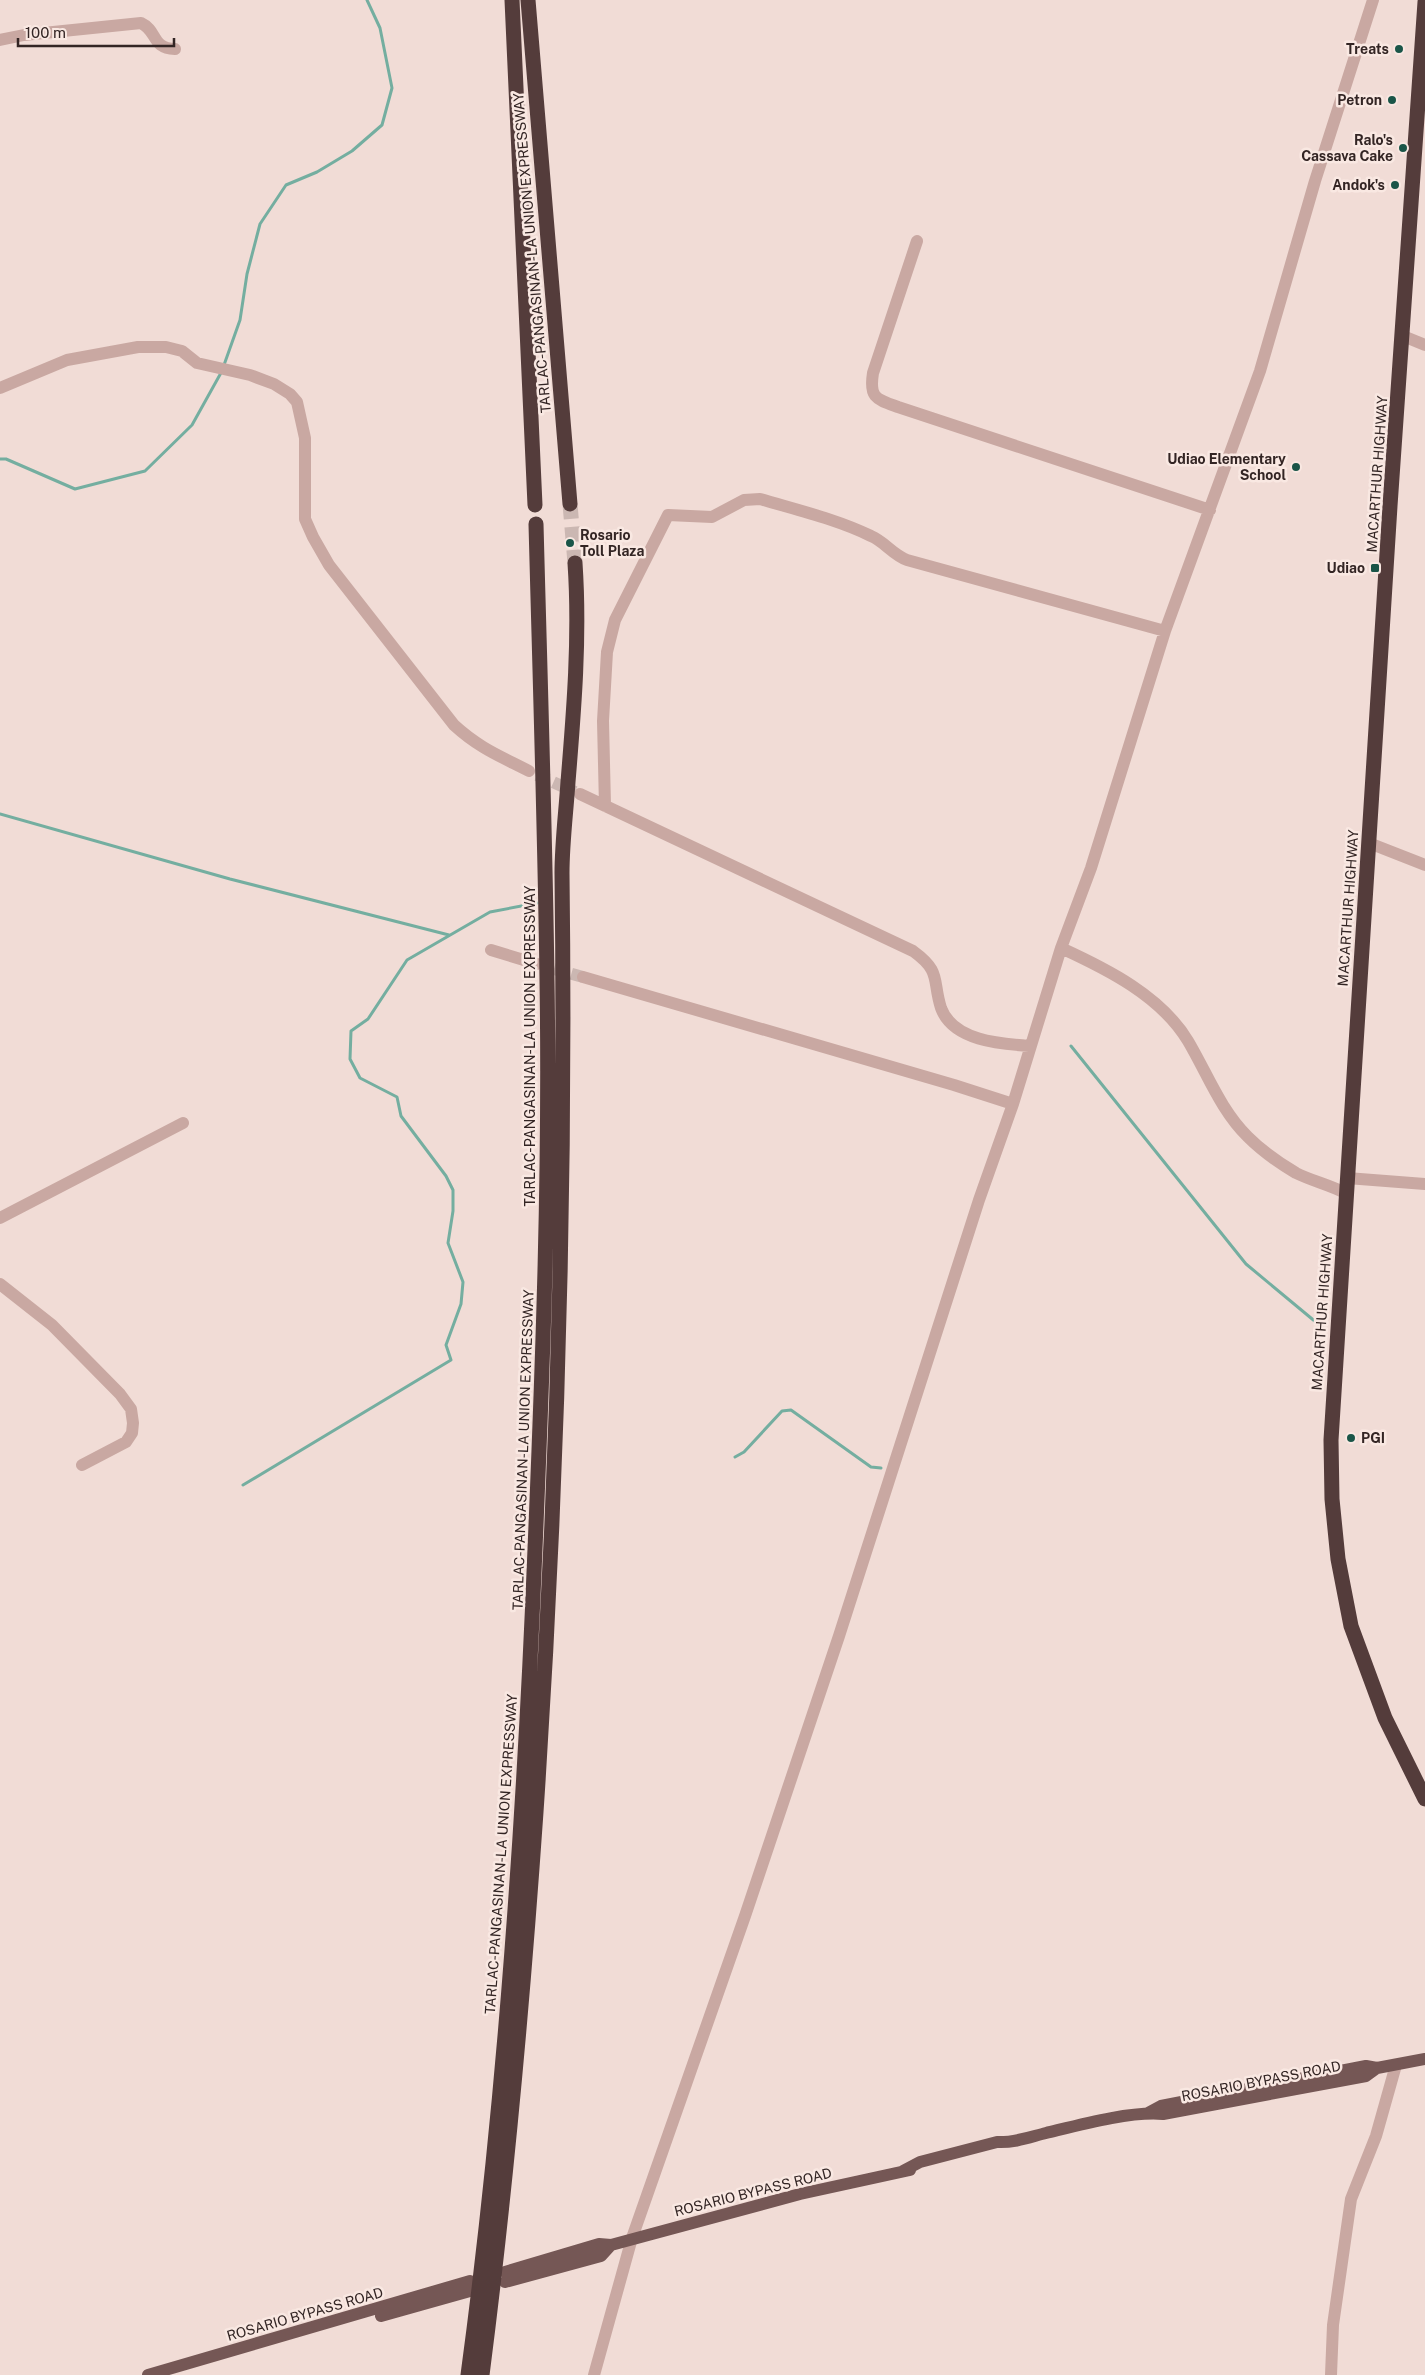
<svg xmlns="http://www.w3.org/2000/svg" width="1425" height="2375" viewBox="0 0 1425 2375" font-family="'Public Sans',sans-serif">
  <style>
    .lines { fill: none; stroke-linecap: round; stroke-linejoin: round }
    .stream { stroke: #74aea0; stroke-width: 3 }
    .minor-tunnel { stroke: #cbb7b2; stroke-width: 12; stroke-dasharray: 12 6; stroke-linecap: butt }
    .highway-tunnel { stroke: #cbb7b2; stroke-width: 15; stroke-dasharray: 15 8; stroke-linecap: butt }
    .minor { stroke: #c9a8a2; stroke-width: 12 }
    .major { stroke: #755755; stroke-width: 12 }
    .highway { stroke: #543c3b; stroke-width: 15 }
    .poi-dot { fill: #1a5548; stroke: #f9e8e2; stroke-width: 2 }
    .labels { text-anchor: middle; stroke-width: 5; stroke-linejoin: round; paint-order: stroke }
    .poi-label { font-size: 14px; font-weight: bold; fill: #332524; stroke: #f9e8e2; text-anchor: end }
    .street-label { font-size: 14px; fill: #332524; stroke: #f9e8e2 }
  </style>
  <rect width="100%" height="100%" fill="#f1dcd6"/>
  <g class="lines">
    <!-- stream -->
    <path class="stream" d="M224,365L240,320L247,274L260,224L286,185L317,172L352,151L382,125L392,88L380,28L367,0
      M0,459H6L75,489L145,471L192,425L222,371
      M0,814L230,879L449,935
      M1071,1046L1246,1264L1323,1328
      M735,1457L744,1452L782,1411L791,1410L871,1467L881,1468
      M243,1485L451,1360L446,1345L461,1304L463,1282L448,1243L453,1211V1190L446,1176L401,1116L397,1097L360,1078L350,1059L351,1031L368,1019L407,960L490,912L537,903"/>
    <!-- minor-tunnel -->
    <path class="minor-tunnel" d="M537,775L575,792
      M554,969L583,977"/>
    <!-- highway-tunnel -->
    <path class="highway-tunnel" d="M570,504L575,563"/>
    <!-- minor -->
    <path class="minor" d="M0,40L24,35L141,23C158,31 151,48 175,49
      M917,241L873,373C869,398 876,399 898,407L1210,510
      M1403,336L1425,345
      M0,388L67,360L138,347H166L182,351L197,363L250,375L274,384L290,394L297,402L305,438V519L313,537L329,565L454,725C479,748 500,756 529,771
      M580,794L913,951C942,972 932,980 941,1008C953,1041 1001,1044 1030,1046
      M605,806L603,721L607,652L615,620L668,515L712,517L744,500L760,499C797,510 836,519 871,536C885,542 892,554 907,560L1165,631
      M1369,843L1425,865
      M1061,948C1107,969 1161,996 1188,1041C1207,1073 1221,1111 1248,1137C1262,1151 1279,1163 1296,1173C1312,1181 1330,1185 1345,1193
      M491,950L537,964
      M583,977L954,1085L1013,1104
      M1347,1178L1425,1184
      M0,1218L183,1123
      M0,1284L52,1325L120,1394L131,1409L133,1423L132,1433L126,1442L82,1465
      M594,2375L632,2238L745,1916L839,1636L979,1200L1013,1104L1061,948L1091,868L1165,631L1260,371L1315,181L1373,0
      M1331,2375L1333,2325L1351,2199L1376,2136L1396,2065"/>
    <!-- major -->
    <path class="major" d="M1148,2113L1161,2106L1366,2066L1377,2068
      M903,2171L920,2162L997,2142C1014,2143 1030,2137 1046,2133C1079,2125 1130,2111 1163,2114L1366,2076L1377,2068L1425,2059
      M505,2272L599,2244L611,2245L800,2194L910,2170
      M505,2282L601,2256L611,2245
      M381,2316L470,2291
      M148,2375L470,2281"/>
    <!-- highway -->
    <path class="highway" d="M512,0L535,505
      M528,0L570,504
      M1425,2L1390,506L1331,1440L1332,1499L1338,1559L1351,1626L1385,1718L1425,1799
      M468,2375C505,2101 524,1824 535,1549C543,1359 550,1170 547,980C545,828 540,676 536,524
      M482,2375C506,2188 523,2000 536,1812C557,1499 566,1186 562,873C562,843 566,812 568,782C574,709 580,636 575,563"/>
  </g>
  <!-- markers -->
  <g class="poi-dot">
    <circle cx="1399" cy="49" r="5"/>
    <circle cx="1392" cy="100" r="5"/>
    <circle cx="1403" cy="148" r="5"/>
    <circle cx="1395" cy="185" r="5"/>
    <circle cx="1296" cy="467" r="5"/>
    <circle cx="570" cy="543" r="5"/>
    <rect x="1370" y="563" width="10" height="10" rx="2.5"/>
    <circle cx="1351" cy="1438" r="5"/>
  </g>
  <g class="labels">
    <!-- poi labels -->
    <g class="poi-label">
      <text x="1389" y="54">Treats</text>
      <text x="1382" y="105">Petron</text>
      <text x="1393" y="145">Ralo's<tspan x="1393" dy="16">Cassava Cake</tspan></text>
      <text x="1385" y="190">Andok's</text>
      <text x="1286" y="464">Udiao Elementary<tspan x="1286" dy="16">School</tspan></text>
      <text x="580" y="540" text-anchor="start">Rosario<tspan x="580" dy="16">Toll Plaza</tspan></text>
      <text x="1365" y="573">Udiao</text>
      <text x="1361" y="1443" text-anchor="start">PGI</text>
    </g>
    <!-- street labels -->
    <g class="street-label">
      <text transform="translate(532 253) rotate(-95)" y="5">TARLAC-PANGASINAN-LA UNION EXPRESSWAY</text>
      <text transform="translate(1377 474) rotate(-86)" y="5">MACARTHUR HIGHWAY</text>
      <text transform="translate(1348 908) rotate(-86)" y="5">MACARTHUR HIGHWAY</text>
      <text transform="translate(530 1046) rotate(-90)" y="5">TARLAC-PANGASINAN-LA UNION EXPRESSWAY</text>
      <text transform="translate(1322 1312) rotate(-86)" y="5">MACARTHUR HIGHWAY</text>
      <text transform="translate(523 1450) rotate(-88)" y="5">TARLAC-PANGASINAN-LA UNION EXPRESSWAY</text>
      <text transform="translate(501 1854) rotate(-86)" y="5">TARLAC-PANGASINAN-LA UNION EXPRESSWAY</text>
      <text transform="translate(1261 2081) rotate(-11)" y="5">ROSARIO BYPASS ROAD</text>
      <text transform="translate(753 2192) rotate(-14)" y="5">ROSARIO BYPASS ROAD</text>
      <text transform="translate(305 2314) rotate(-16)" y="5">ROSARIO BYPASS ROAD</text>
    </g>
  </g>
  <!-- scale -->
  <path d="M18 38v8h156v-8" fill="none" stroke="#332524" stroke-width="2.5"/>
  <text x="25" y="38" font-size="15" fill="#332524" stroke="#f9e8e2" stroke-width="4" paint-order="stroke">100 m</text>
</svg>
